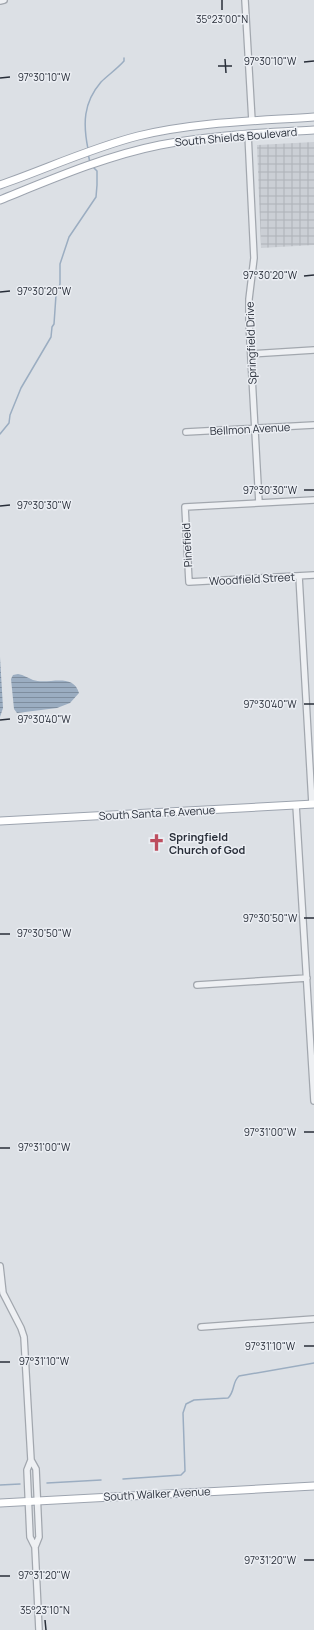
<svg xmlns="http://www.w3.org/2000/svg" width="314" height="1630" viewBox="0 0 314 1630" font-family="Manrope,sans-serif">
  <style>
    .industrial { fill: url(#industrial-grid) }
    .water { fill: url(#water-rules) }
    .lines { fill: none; stroke-linecap: round; stroke-linejoin: round }
    .stream { stroke: #9badc1; stroke-width: 1.5 }
    .minor-casing { stroke: #a2a7ae; stroke-width: 8 }
    .major-casing { stroke: #9da4af; stroke-width: 9 }
    .minor { stroke: #eef0f3; stroke-width: 5.5 }
    .major { stroke: #fff; stroke-width: 7 }
    .ticks { fill: none; stroke: #282e39; stroke-width: 1.5 }
    .labels { text-anchor: middle; stroke-width: 3; stroke-linejoin: round; paint-order: stroke }
    .street-label { font-size: 11px; fill: #282e39; stroke: #ebeef3 }
    .poi-label { font-size: 11px; font-weight: bold; fill: #282e39; stroke: #ebeef3; text-anchor: start }
    .ticks-label { font-size: 10px; text-anchor: middle; fill: #282e39; stroke: #ebeef3; stroke-width: 3; stroke-linejoin: round; paint-order: stroke }
  </style>
  <defs>
    <pattern id="industrial-grid" width="8" height="8" patternUnits="userSpaceOnUse"><rect width="8" height="8" fill="#cbcfd5"/><path d="M0 4h8M4 0v8" fill="none" stroke="#aeb2b8"/></pattern>
    <pattern id="water-rules" width="6" height="5" patternUnits="userSpaceOnUse"><rect width="6" height="5" fill="#9badc1"/><path d="M0 2.5h6" fill="none" stroke="#7e8d9e"/></pattern>
  </defs>
  <rect width="100%" height="100%" fill="#dce0e5"/>
  <!-- industrial -->
  <path class="industrial" d="M314,142V245L261,248L257,145Z"/>
  <!-- water -->
  <path class="water" d="M0,657L3,708L0,717Z
    M18,674C24,675 28,678 33,680C48,685 73,672 79,693L70,703L57,708L17,713L14,709L11,679L13,675Z"/>
  <g class="lines">
    <!-- stream -->
    <path class="stream" d="M88,149C83,124 83,103 101,82C108,75 117,69 124,61V58
      M88,153L90,163
      M0,434L9,423L10,415L21,388L51,337L52,327L54,324L56,295L60,284V264L69,237L96,197L97,185V171L92,166
      M123,1479L181,1475L185,1471L183,1413L186,1404L194,1400L228,1398C235,1392 232,1382 239,1376L314,1363
      M47,1483L101,1480
      M0,1485L20,1484"/>
    <defs>
      <path id="minor" d="M245,0L252,121
        M0,1L4,0
        M248,134L254,258L249,299V323L259,503
        M251,354L314,350
        M186,432L314,425
        M314,500L185,507L189,582L314,575
        M299,576L312,804
        M296,805L314,1101
        M197,985L307,978
        M0,1266L3,1293L21,1328L24,1337L31,1460L36,1469L39,1537L35,1547L39,1630
        M201,1327L314,1319
        M31,1460L27,1470L30,1537L35,1547"/>
      <path id="major" d="M0,185C46,169 91,148 138,136C196,122 255,121 314,117
        M0,200C52,179 105,156 160,145C211,135 263,133 314,130
        M0,821L314,804
        M0,1503L314,1486"/>
    </defs>
    <!-- minor casing -->
    <use href="#minor" class="minor-casing"/>
    <!-- major casing -->
    <use href="#major" class="major-casing"/>
    <!-- minor -->
    <use href="#minor" class="minor"/>
    <!-- major -->
    <use href="#major" class="major"/>
  </g>
  <!-- ticks -->
  <path class="ticks" d="M222,0V10M225,59L226,73M304,62L314,61M218,66H232M0,78L10,77M304,276L314,275M0,292L10,291M304,490H314M0,506L10,505M304,704H314M0,720L10,719M304,918H314M0,934H10M304,1132H314M0,1148H10M304,1346H314M0,1362H10M304,1560H314M0,1576H10M45,1620L46,1630"/>
  <!-- icons -->
  <defs>
    <symbol id="church-bare" viewBox="-9 -9 18 18"><path d="M-1.2-6h2.4v3.5h3.3v2.4h-3.3V6h-2.4V-.1h-3.3v-2.4h3.3Z" fill="#bd4e5f" stroke="#ebeef3" stroke-width="2.5" paint-order="stroke"/></symbol>
  </defs>
  <g fill-rule="evenodd">
    <use href="#church-bare" x="144" y="830" width="25" height="25"/>
  </g>
  <g class="labels">
    <!-- street labels -->
    <g class="street-label">
      <text transform="translate(236 137) rotate(-5)" y="4">South Shields Boulevard</text>
      <text transform="translate(251 343) rotate(-92)" y="4">Springfield Drive</text>
      <text transform="translate(250 429) rotate(-3)" y="4">Bellmon Avenue</text>
      <text transform="translate(187 545) rotate(-93)" y="4">Pinefield</text>
      <text transform="translate(252 579) rotate(-3)" y="4">Woodfield Street</text>
      <text transform="translate(157 813) rotate(-3)" y="4">South Santa Fe Avenue</text>
      <text transform="translate(157 1494) rotate(-3)" y="4">South Walker Avenue</text>
    </g>
    <!-- poi labels -->
    <g class="poi-label">
      <text x="169" y="841">Springfield<tspan x="169" dy="13">Church of God</tspan></text>
    </g>
  </g>
  <g class="ticks-label">
    <text x="222" y="23">35°23'00"N</text>
    <text x="270" y="65">97°30'10"W</text>
    <text x="44" y="81">97°30'10"W</text>
    <text x="270" y="279">97°30'20"W</text>
    <text x="44" y="295">97°30'20"W</text>
    <text x="270" y="494">97°30'30"W</text>
    <text x="44" y="509">97°30'30"W</text>
    <text x="270" y="708">97°30'40"W</text>
    <text x="44" y="723">97°30'40"W</text>
    <text x="270" y="922">97°30'50"W</text>
    <text x="44" y="937">97°30'50"W</text>
    <text x="270" y="1136">97°31'00"W</text>
    <text x="44" y="1151">97°31'00"W</text>
    <text x="270" y="1350">97°31'10"W</text>
    <text x="44" y="1365">97°31'10"W</text>
    <text x="270" y="1564">97°31'20"W</text>
    <text x="44" y="1579">97°31'20"W</text>
    <text x="45" y="1614">35°23'10"N</text>
  </g>
</svg>
